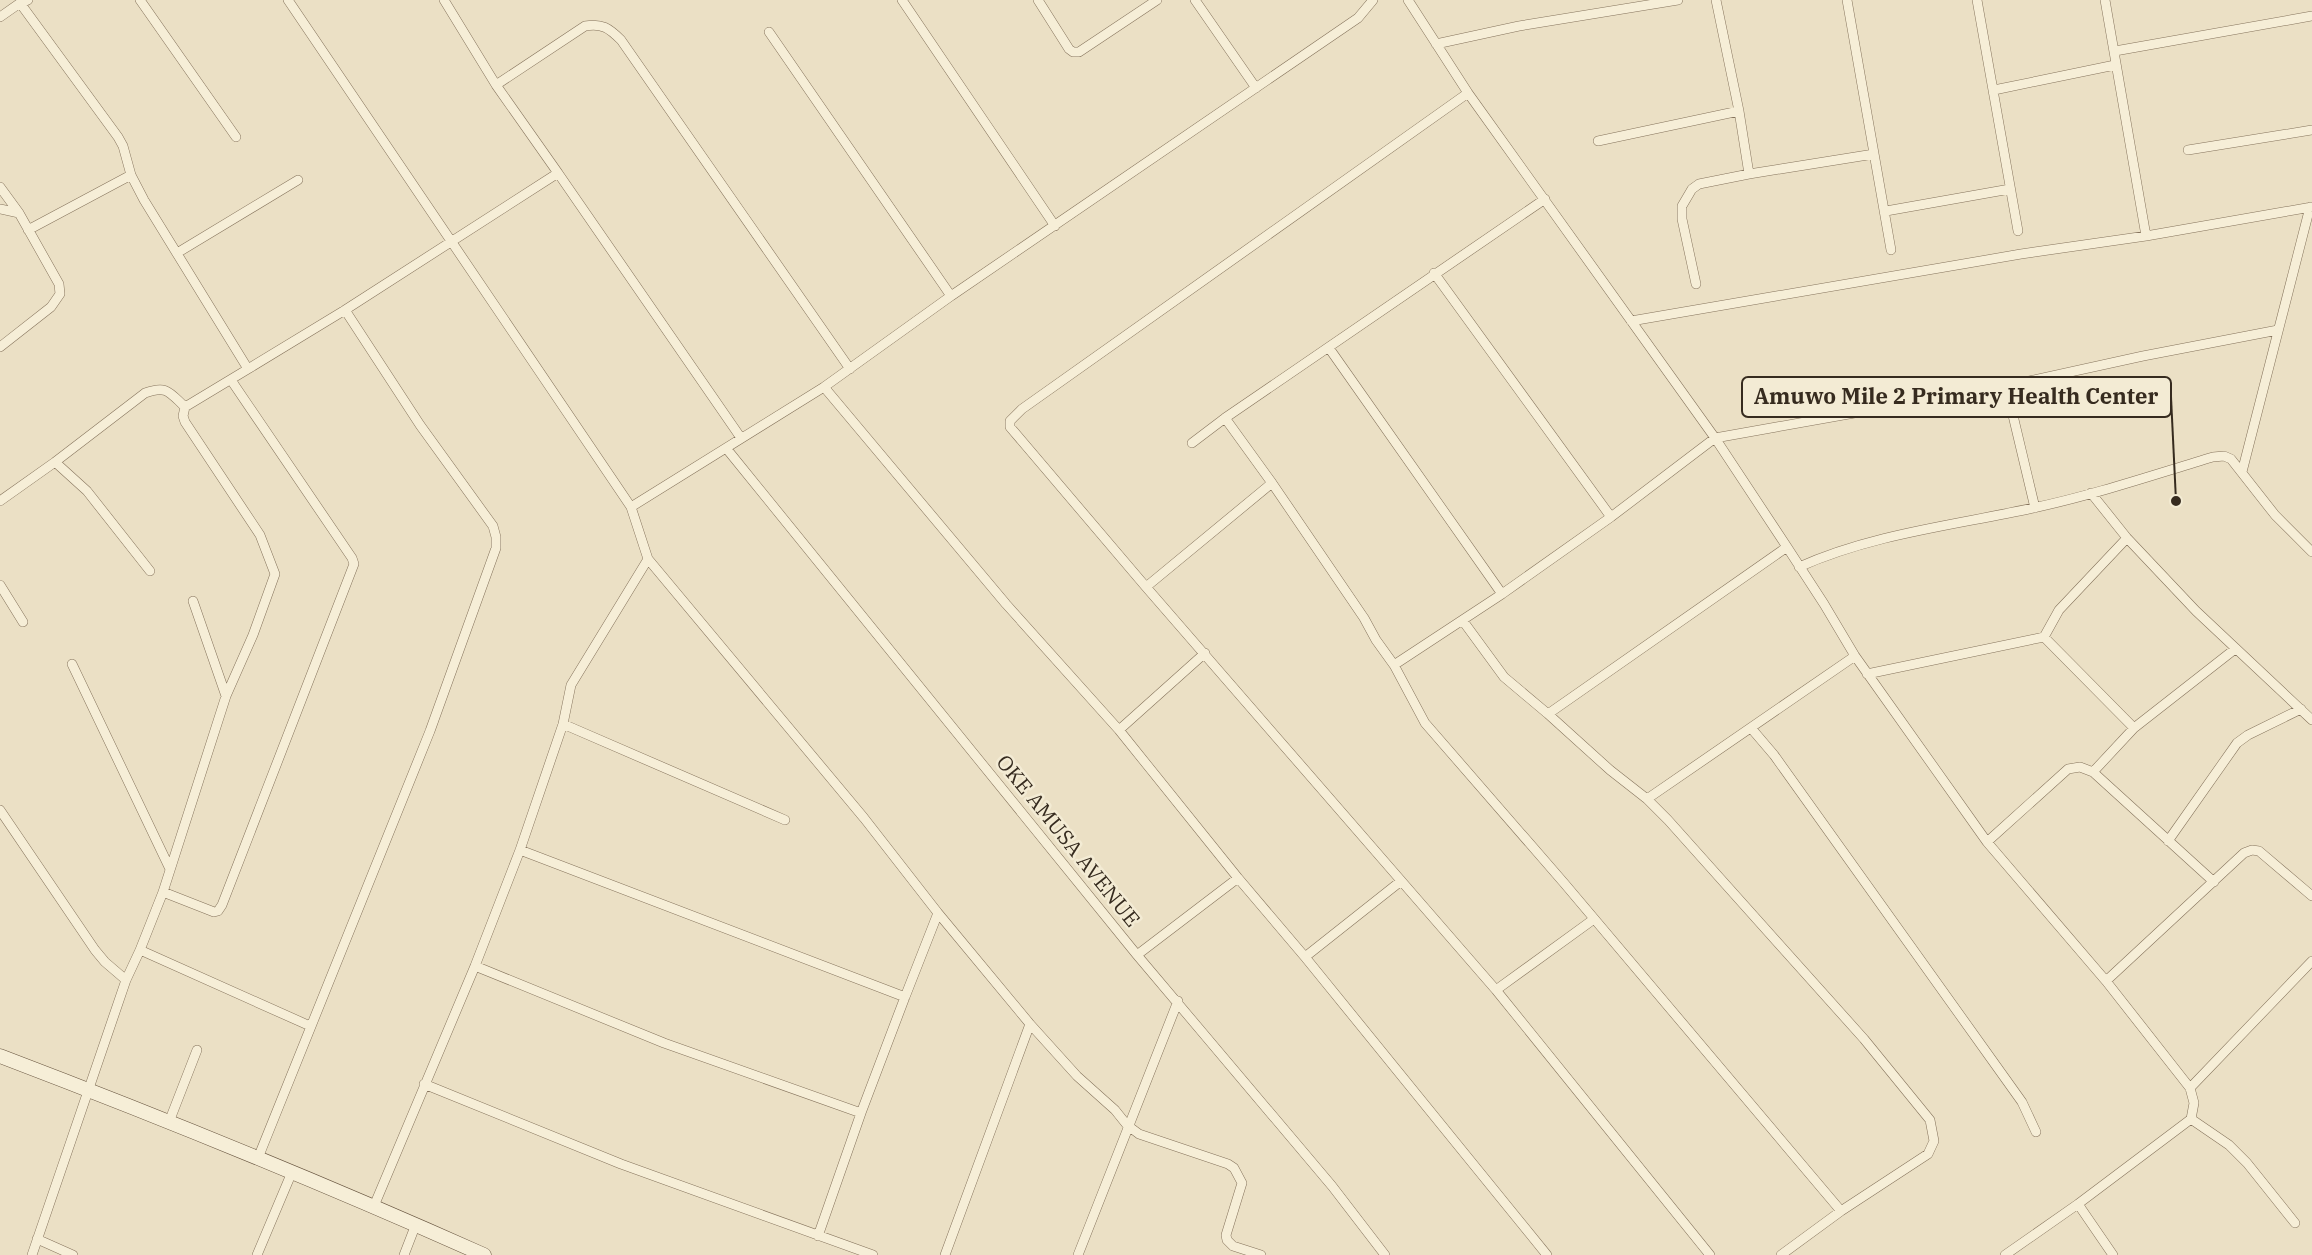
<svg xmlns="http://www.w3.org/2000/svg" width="2312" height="1255" viewBox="0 0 2312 1255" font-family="'IBM Plex Serif',serif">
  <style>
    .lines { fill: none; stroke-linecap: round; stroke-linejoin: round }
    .street-casing { stroke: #85735c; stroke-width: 10 }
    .secondary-casing { stroke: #67543f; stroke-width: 15 }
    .street { stroke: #f6eed7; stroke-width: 9 }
    .secondary { stroke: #f6eed7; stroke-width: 14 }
    .labels { text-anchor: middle; stroke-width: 5; stroke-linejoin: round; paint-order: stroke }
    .street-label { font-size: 21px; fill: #362b1f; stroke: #f3ebd4 }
    .leader { fill: none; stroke: #362b1f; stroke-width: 2 }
    .callout-dot { fill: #362b1f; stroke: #f3ebd4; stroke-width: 2 }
    .callout { fill: #f3ebd4; stroke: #362b1f; stroke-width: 2 }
    .callout-label { font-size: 22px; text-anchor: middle; font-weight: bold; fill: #362b1f }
  </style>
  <rect width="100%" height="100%" fill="#ebe0c5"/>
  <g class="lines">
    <defs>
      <path id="street" d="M28,0L20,3L118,137L123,146L131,175L144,200L248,369L345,310
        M140,0L236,137
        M288,0L631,507
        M444,0L496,85L558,173
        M902,0L1055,226
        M1038,0L1069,49L1073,52H1079L1157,0
        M1195,0L1256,88
        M1408,0L1468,93L1715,438L1787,547L1548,714L1610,770L1647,799L1668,820L1864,1039L1930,1120L1934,1141L1928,1154L1841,1211L1781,1255
        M1716,0L1739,111L1749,174
        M1847,0L1891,250
        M1977,0L2018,231
        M2105,0L2146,236
        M0,17L20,3
        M769,32L951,296
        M1436,44L1519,26L1678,0
        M2115,51L2312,16
        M496,85L585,26C602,23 609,28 621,40L850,369
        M1994,90L2115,65
        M1468,93L1022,409L1010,421V427L1146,587L1496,990L1710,1255
        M1598,141L1739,111
        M2188,150L2312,130
        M0,187L19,213L59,284L60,294L51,307L0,347
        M0,209L19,213
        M1886,211L2010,189
        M28,230L131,175
        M177,253L298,180
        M1434,273L1611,517
        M1696,284L1682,219V206L1692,189L1699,184L1749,174L1874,154
        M1631,321L2021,254L2146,236L2312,207
        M1329,348L1502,594
        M2006,386L2035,508
        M824,387L951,296L1358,18L1373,0
        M1192,443L1225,418
        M726,448L1137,955L1332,1186L1385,1255
        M55,462L87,491L150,571
        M2242,472L2310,207
        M1272,483L1364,618L1376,640L1394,665L1425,723L1564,883L1841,1211
        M2091,493L2127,538L2196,611L2312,720
        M0,501L55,462L145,393C167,385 169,392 185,407L248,369
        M1787,547L1824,604L1855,656L1987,842L2106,981L2190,1088L2194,1103L2191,1119L2078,1204L2005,1255
        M648,559L864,818L938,913L1030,1024L1077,1076L1115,1110L1127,1125L1139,1134L1228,1164L1234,1168L1242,1183L1226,1235L1227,1240L1233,1246L1261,1255
        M1799,567C1872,534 1955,525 2033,508C2094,495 2153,475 2213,457L2224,456L2231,459L2275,515L2312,552
        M0,585L23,622
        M1146,587L1272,483L1225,418L1545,199
        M193,601L226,696
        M1463,621L1504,677L1548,714
        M2044,637L2059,610L2127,538
        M72,664L170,869
        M1394,665L1502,594L1611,517L1715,438L2006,386L2143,356L2278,330
        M1867,674L2044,637L2134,728
        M563,724L785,820
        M1751,728L1774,755L2022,1102L2036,1132
        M1119,730L1205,653
        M2093,772L2134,728L2235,649
        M1647,799L1855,656
        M0,810L95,950L105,962L126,980
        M2168,841L2237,743L2248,735L2301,709
        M1987,842L2068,769L2080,767L2093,772L2214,882
        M520,850L905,997L938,913
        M163,892L214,912L218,911L222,905L354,564L352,558L231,380
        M140,950L310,1026
        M1137,955L1238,878
        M1305,957L1401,881
        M475,966L664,1043L861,1113L818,1236
        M2106,981L2244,853L2252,850L2259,851L2312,896
        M1496,990L1594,919
        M424,1084L621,1164L873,1255
        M2190,1088L2312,961
        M861,1113L905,997
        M2191,1119L2229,1145L2247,1163L2295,1223
        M169,1122L197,1050
        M258,1158L430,731L496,548V537L493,526L420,425L345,310L558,173L741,438
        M2078,1204L2113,1255
        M374,1206L475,966L520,850L563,724L571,685L648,559L631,507L824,387L1006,604L1119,730L1238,878L1305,957L1547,1255
        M37,1239L73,1255
        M32,1255L126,980L140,950L163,892L226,696L253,635L275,574L260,535L185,422L183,416L185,407
        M257,1255L292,1172
        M404,1255L416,1224
        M945,1255L1030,1024
        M1078,1255L1178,1001"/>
      <path id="secondary" d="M0,1056C163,1118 325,1184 484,1255"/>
    </defs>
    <!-- street casing -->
    <use href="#street" class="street-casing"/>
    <!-- secondary casing -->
    <use href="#secondary" class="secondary-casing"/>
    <!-- street -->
    <use href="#street" class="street"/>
    <!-- secondary -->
    <use href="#secondary" class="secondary"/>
  </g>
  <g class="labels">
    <!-- street labels -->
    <g class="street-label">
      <text transform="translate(1068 841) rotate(51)" y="7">OKE AMUSA AVENUE</text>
    </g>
  </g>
  <!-- callouts -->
  <path class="leader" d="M2176 501L2171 397"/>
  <circle class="callout-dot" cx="2176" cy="501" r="6"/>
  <rect class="callout" x="1742" y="377" width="429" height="40" rx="6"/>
  <g class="callout-label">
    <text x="1956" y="404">Amuwo Mile 2 Primary Health Center</text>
  </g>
</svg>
